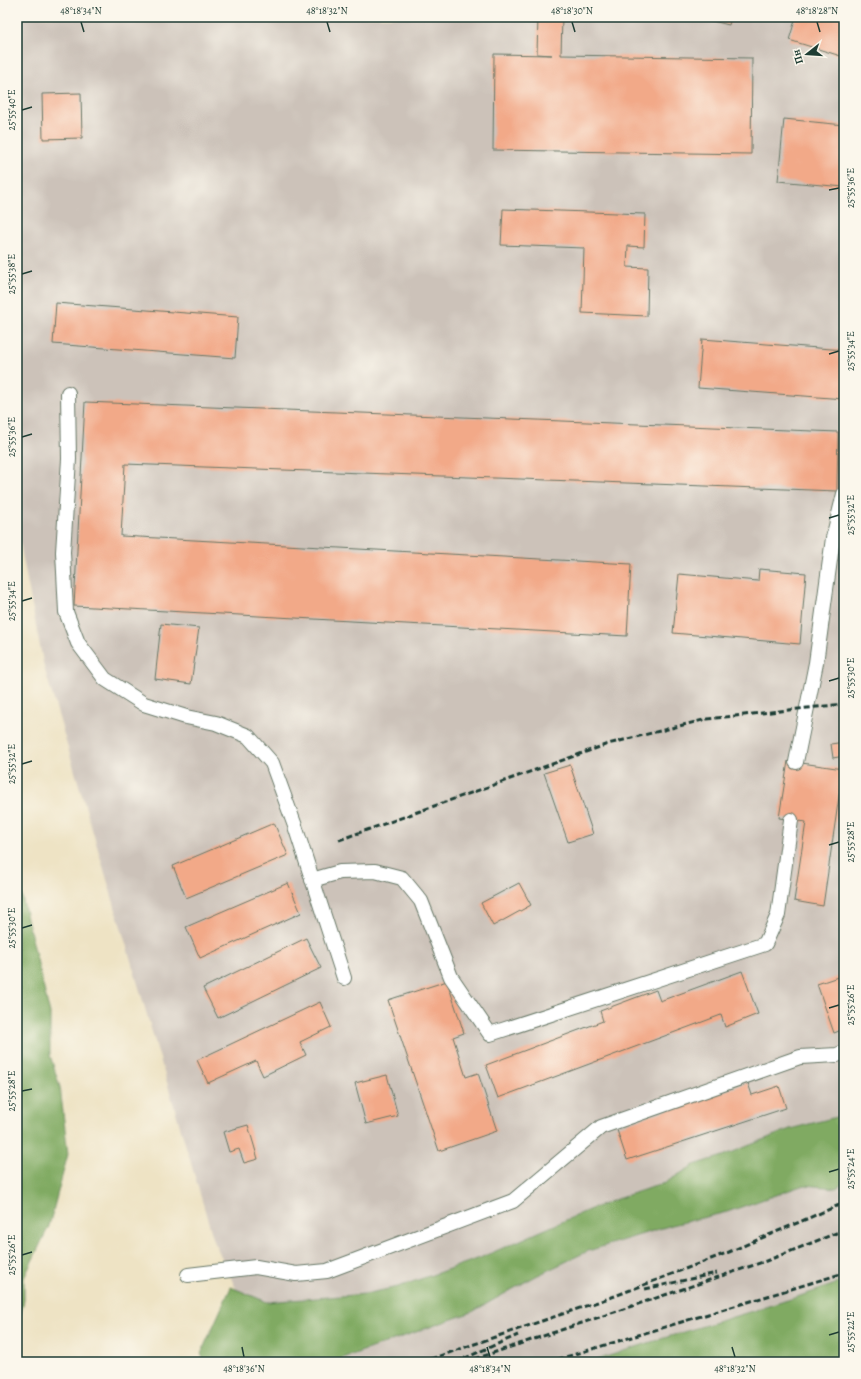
<svg xmlns="http://www.w3.org/2000/svg" width="861" height="1379" viewBox="0 0 861 1379" font-family="Alegreya,serif">
  <style>
    .industrial { fill: #ccc2b9 }
    .forest { fill: #80aa62; stroke: #50744b }
    .building { fill: #f2a988 }
    .lines { fill: none; stroke-linecap: round; stroke-linejoin: round }
    .lane-casing { stroke: #677766; stroke-width: 16 }
    .lane { stroke: #fff; stroke-width: 14 }
    .rail { stroke: #1f3d34; stroke-width: 3; stroke-dasharray: 6 3; stroke-linecap: butt }
    .ticks { fill: none; stroke: #1f3d34; stroke-width: 1.5 }
    .neatline { fill: none; stroke: #1f3d34; stroke-width: 1.5 }
    .ticks-label { font-size: 10px; text-anchor: middle; fill: #1f3d34 }
  </style>
  <rect width="100%" height="100%" fill="#fbf7ec"/>
  <filter id="ink" filterUnits="userSpaceOnUse"><feTurbulence type="fractalNoise" baseFrequency=".025" numOctaves="2"/><feDisplacementMap in="SourceGraphic" scale="8" xChannelSelector="R" yChannelSelector="G"/><feConvolveMatrix kernelMatrix="1 2 1 2 8 2 1 2 1" color-interpolation-filters="sRGB"/></filter>
  <filter id="wash" filterUnits="userSpaceOnUse"><feTurbulence type="fractalNoise" baseFrequency=".012" numOctaves="4" result="noise"/><feDisplacementMap in="SourceGraphic" scale="16" xChannelSelector="R" yChannelSelector="G"/><feGaussianBlur stdDeviation="0.9" result="paint"/><feColorMatrix in="noise" values="0 0 0 0 0 0 0 0 0 0 0 0 0 0 0 0 0 1.4 0 .05"/><feComposite in="paint" operator="in"/></filter>
  <g filter="url(#wash)">
    <rect width="100%" height="100%" fill="#eee3c4"/>
    <!-- industrial -->
    <path class="industrial" d="M17,17H844V1306L653,1362H264L262,1345L214,1241L44,667L17,528Z"/>
    <!-- forest -->
    <path class="forest" d="M17,876L50,1014V1055L60,1087L68,1154L49,1226L24,1278V1300L20,1317L17,1340Z
      M844,1115V1183L836,1188L804,1185L727,1212L672,1225L588,1251L536,1276L472,1312L332,1362H204L201,1353L231,1287L267,1302L365,1294L398,1287L480,1258L591,1209L628,1195L665,1183L694,1165L723,1156L790,1129Z
      M844,1281V1362H592C675,1332 761,1311 844,1281Z"/>
    <g id="blocks">
      <!-- building -->
      <path class="building" d="M538,17H562L561,55L752,58L751,154L493,150L494,54L552,55L537,54Z
        M696,17H731L729,25Z
        M796,17H844V57L789,40Z
        M81,93L82,138L43,139L42,94Z
        M784,119L844,125V187L778,181Z
        M503,209L645,214L644,247L628,246L627,267L648,268L647,316L582,313L584,248L501,245Z
        M56,303L238,317L235,358L53,344Z
        M702,339L844,350V399L698,388Z
        M85,402L838,432L837,491L125,464L121,536L631,564L627,636L74,606Z
        M759,569L806,573L800,644L673,633L679,574L758,581Z
        M161,624L199,628L191,684L155,679Z
        M844,742V756L833,758L831,744Z
        M788,761L843,769L823,906L794,901L806,822L779,818Z
        M570,765L593,834L568,842L544,773Z
        M274,823L288,855L186,898L173,866Z
        M288,883L301,913L200,958L186,927Z
        M519,883L531,905L493,926L481,903Z
        M306,938L321,968L218,1018L203,988Z
        M742,971L758,1014L725,1027L721,1015L498,1098L486,1065L603,1021L600,1011L656,990L660,1001Z
        M844,975V1029L834,1033L817,984Z
        M447,981L464,1033L453,1037L466,1077L478,1073L497,1131L439,1151L388,1000Z
        M320,1002L331,1027L300,1042L306,1055L263,1076L256,1061L208,1083L197,1060Z
        M387,1075L398,1116L366,1124L355,1083Z
        M748,1083L752,1095L779,1086L786,1108L627,1160L616,1127Z
        M248,1125L258,1159L244,1163L239,1149L229,1152L223,1132Z"/>
    </g>
  </g>
  <g filter="url(#ink)">
    <use href="#blocks" fill-opacity="0" stroke="#677766" stroke-width="1"/>
    <g class="lines">
      <defs>
        <path id="lane" d="M68,393L69,459L63,552L66,612L78,643L105,679L144,704L186,717L216,723L248,736L272,763L295,826L344,978
          M796,762L816,663L833,538L844,494
          M312,880L340,872L375,871L402,878L421,901L451,977L490,1034L765,944L778,915L791,820
          M188,1275L256,1267L296,1274L327,1271L513,1201L601,1127L800,1057L837,1055L844,1052"/>
      </defs>
      <!-- lane casing -->
      <use href="#lane" class="lane-casing"/>
      <!-- lane -->
      <use href="#lane" class="lane"/>
      <!-- rail -->
      <path class="rail" d="M339,840L608,744L707,719L844,704
        M645,1289L717,1273
        M422,1362L615,1296L729,1252L844,1203
        M456,1362L518,1335
        M466,1362L766,1261L844,1230
        M549,1362L844,1273"/>
    </g>
  </g>
  <!-- ticks -->
  <path class="ticks" d="M81,22L84,32M327,22L330,32M572,22L575,32M817,22L820,32M22,110L32,107M829,190L839,188M22,274L32,271M829,354L839,351M22,437L32,434M829,518L839,515M22,601L32,598M829,681L839,678M22,764L32,761M829,845L839,842M22,928L32,925M829,1008L839,1005M22,1091L32,1089M829,1172L839,1169M22,1255L32,1252M829,1335L839,1332M242,1347L244,1357M487,1347L490,1357M732,1347L735,1357"/>
  <!-- margin -->
  <rect width="861" height="1379" fill="none" stroke="#fbf7ec" stroke-width="44"/>
  <!-- north arrow -->
  <g transform="translate(807 54) rotate(253)" stroke="#fbf7ec" stroke-width="3" paint-order="stroke">
  <path d="M0-3L7 15L0 10L-7 15Z" fill="#1f3d34"/>
  <text y="-6" font-size="11" font-weight="bold" text-anchor="middle" fill="#1f3d34">Пн</text>
  </g>
  <rect x="22" y="22" width="817" height="1335" class="neatline"/>
  <g class="ticks-label">
    <text x="81" y="14">48°18'34"N</text>
    <text x="327" y="14">48°18'32"N</text>
    <text x="572" y="14">48°18'30"N</text>
    <text x="817" y="14">48°18'28"N</text>
    <text transform="translate(11 110) rotate(-90)" y="4">25°55'40"E</text>
    <text transform="translate(850 188) rotate(-90)" y="4">25°55'36"E</text>
    <text transform="translate(11 274) rotate(-90)" y="4">25°55'38"E</text>
    <text transform="translate(850 351) rotate(-90)" y="4">25°55'34"E</text>
    <text transform="translate(11 437) rotate(-90)" y="4">25°55'36"E</text>
    <text transform="translate(850 515) rotate(-90)" y="4">25°55'32"E</text>
    <text transform="translate(11 601) rotate(-90)" y="4">25°55'34"E</text>
    <text transform="translate(850 678) rotate(-90)" y="4">25°55'30"E</text>
    <text transform="translate(11 764) rotate(-90)" y="4">25°55'32"E</text>
    <text transform="translate(850 842) rotate(-90)" y="4">25°55'28"E</text>
    <text transform="translate(11 928) rotate(-90)" y="4">25°55'30"E</text>
    <text transform="translate(850 1005) rotate(-90)" y="4">25°55'26"E</text>
    <text transform="translate(11 1091) rotate(-90)" y="4">25°55'28"E</text>
    <text transform="translate(850 1169) rotate(-90)" y="4">25°55'24"E</text>
    <text transform="translate(11 1255) rotate(-90)" y="4">25°55'26"E</text>
    <text transform="translate(850 1332) rotate(-90)" y="4">25°55'22"E</text>
    <text x="244" y="1372">48°18'36"N</text>
    <text x="490" y="1372">48°18'34"N</text>
    <text x="735" y="1372">48°18'32"N</text>
  </g>
</svg>
